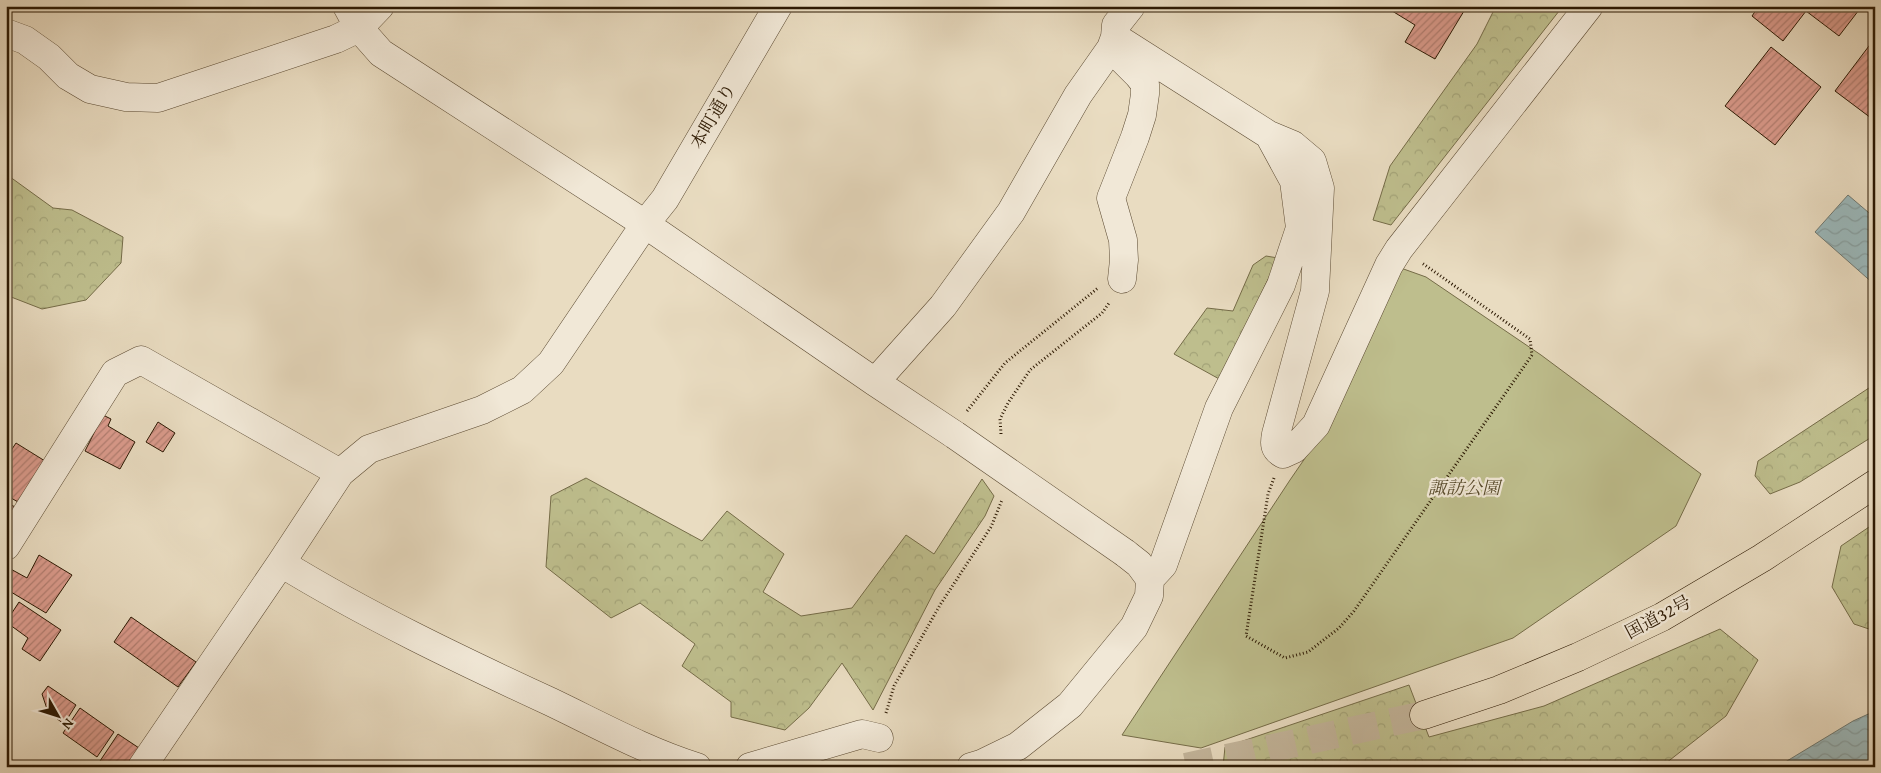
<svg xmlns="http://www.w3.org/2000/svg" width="1881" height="773" viewBox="0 0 1881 773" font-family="'Gentium Book Plus','Noto Serif JP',serif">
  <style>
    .forest { fill: url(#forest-crowns); stroke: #756c48 }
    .park { fill: #bebe8d; stroke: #756c48 }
    .water { fill: url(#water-waves); stroke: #6f7972 }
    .building { fill: url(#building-hatch); stroke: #2c1903 }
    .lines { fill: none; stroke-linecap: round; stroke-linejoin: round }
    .trunk-tunnel { stroke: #c3b59b; stroke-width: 28; stroke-dasharray: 28 14; stroke-linecap: butt }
    .minor-casing { stroke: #5b4a32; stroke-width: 29 }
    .trunk-casing { stroke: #2c1903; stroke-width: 29 }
    .path { stroke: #2c1903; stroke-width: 3; stroke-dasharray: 1 2.5; stroke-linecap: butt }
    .minor { stroke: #f1e8d7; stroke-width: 28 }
    .trunk { stroke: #e9dcc1; stroke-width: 28 }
    .minor-bridge-casing { stroke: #5b4a32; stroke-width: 29; stroke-linecap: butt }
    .minor-bridge { stroke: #f1e8d7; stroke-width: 28 }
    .labels { text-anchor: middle; stroke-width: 4.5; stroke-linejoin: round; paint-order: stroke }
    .street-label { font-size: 18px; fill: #2c1903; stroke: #f1e8d7 }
    .park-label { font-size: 18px; font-style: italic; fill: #584b2c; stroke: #f1e8d7 }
  </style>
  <defs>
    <pattern id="forest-crowns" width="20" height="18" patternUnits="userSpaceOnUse" patternTransform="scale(1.25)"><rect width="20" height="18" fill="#bebe8d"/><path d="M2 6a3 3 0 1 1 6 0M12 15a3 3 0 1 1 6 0" fill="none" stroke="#a3a378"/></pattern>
    <pattern id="water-waves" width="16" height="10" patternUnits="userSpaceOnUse" patternTransform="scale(1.25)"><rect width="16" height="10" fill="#9bb9bc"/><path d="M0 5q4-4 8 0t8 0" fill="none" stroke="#869ea0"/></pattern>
    <pattern id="building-hatch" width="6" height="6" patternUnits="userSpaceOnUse" patternTransform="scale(1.25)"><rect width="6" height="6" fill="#db9b8d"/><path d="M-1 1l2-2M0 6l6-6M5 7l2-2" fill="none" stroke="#b27e71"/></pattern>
  </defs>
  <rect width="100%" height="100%" fill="#e9dcc1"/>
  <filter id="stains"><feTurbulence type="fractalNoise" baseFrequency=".004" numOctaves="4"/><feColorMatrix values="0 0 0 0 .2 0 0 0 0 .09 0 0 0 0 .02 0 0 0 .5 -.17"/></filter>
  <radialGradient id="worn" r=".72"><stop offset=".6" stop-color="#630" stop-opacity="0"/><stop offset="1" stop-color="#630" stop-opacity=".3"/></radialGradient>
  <!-- forest -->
  <path class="forest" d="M1496,6H1563L1391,225L1373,220L1390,166L1477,44Z
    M6,174L53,208L72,210L123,237L121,263L86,300L42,309L6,295Z
    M1266,256L1278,258L1221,380L1174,354L1207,308L1233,311L1253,265Z
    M1875,384V435L1800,482L1770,494L1755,476L1758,461Z
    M586,478L702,541L727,511L784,554L763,592L801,616L852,608L906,535L934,554L982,479L994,496L985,516L935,590L873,710L842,663L809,708L785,730L731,717V702L682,666L695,644L640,603L611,618L546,567L551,496Z
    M1875,523V631L1854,624L1832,587L1841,546Z
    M1720,629L1758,660L1726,716L1661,767H1223L1225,747L1409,685L1429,737L1544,706Z"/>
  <!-- park -->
  <path class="park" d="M1398,267L1426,277L1541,355L1701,474L1676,526L1513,638L1201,748L1122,735L1290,480L1323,432Z"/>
  <!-- water -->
  <path class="water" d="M1848,195L1875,218V285L1815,232Z
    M1875,711V767H1777L1853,721Z"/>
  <!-- building -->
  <path class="building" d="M1384,6H1467L1435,59L1405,42L1415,25Z
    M1759,6H1862L1839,36L1806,11L1783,41L1752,16Z
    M1875,38V121L1835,91Z
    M1771,47L1821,87L1775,145L1725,106Z
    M103,415L111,419L108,426L135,442L120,469L85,451Z
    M158,422L175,433L163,452L146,442Z
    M16,443L45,461L18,502L6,495V458Z
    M6,502L15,507L6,520Z
    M39,555L72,575L46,613L6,589L7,567L27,578Z
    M19,602L61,630L40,661L22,649L28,638L6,622Z
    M131,617L196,662L178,687L114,642Z
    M48,686L76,705L64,724L48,712L42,694Z
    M80,708L114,732L97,757L63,733Z
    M118,734L142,750L131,767H96Z"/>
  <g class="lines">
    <!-- trunk-tunnel -->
    <path class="trunk-tunnel" d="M1186,767L1424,715"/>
    <defs>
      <path id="minor" d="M347,6L359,28L381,53L645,224L875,382L955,435
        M6,33L25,40L49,57L68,76L90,89L126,97L158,98L336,39L359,28L380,6
        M1115,37L1269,135L1293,145L1312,161L1320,188L1315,291L1276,434C1274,444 1274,449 1283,454L1294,449L1316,425L1389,265L1399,249L1589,6
        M1113,50L1138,75L1145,84V94L1142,115L1135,137L1111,198L1123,240L1124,260L1122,279
        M875,382L943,306L1011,212L1078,95L1111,48L1115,37L1116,25L1131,6
        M6,546L115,373L141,360L340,473
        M281,563C366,615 460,660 551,702C599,725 646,751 697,767
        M1150,579L1163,565L1219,408L1281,285L1300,228L1294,181L1269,135
        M142,767L281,563L340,473L369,449L482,410L522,390L551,363L645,224L665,199L778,6
        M750,767L862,734L879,738
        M971,767L981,764L1018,746L1070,705L1134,627L1149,596L1150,579L1139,564L1125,553"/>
      <path id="trunk" d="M1424,715L1499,690L1578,657L1662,617L1762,558L1875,484"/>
    </defs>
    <!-- minor casing -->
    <use href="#minor" class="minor-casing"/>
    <!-- trunk casing -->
    <use href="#trunk" class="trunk-casing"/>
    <!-- path -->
    <path class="path" d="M967,411L1005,363L1098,288
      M1001,434L1000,419L1008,403L1030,370L1102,313L1109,303
      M1274,478L1268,494L1246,636L1285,658L1308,652L1339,628L1354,611L1532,355L1530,339L1422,263
      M886,713L894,686L940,605L991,527L1002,500"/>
    <!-- minor -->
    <use href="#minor" class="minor"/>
    <!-- trunk -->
    <use href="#trunk" class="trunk"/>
    <defs>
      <path id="minor-bridge" d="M955,435L1125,553"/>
    </defs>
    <!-- minor-bridge casing -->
    <use href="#minor-bridge" class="minor-bridge-casing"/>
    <!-- minor-bridge -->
    <use href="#minor-bridge" class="minor-bridge"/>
  </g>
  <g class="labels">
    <!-- street labels -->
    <g class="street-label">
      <text transform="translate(713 116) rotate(-60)" y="6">本町通り</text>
      <text transform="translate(1658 617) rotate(-28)" y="6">国道32号</text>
    </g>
    <!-- park labels -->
    <g class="park-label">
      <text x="1464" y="494">諏訪公園</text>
    </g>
  </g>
  <!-- margin -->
  <rect width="1881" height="773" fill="none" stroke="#e9dcc1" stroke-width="25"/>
  <rect x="8" y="8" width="1866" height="758" fill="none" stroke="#2c1903" stroke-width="2.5"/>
  <rect x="12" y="12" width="1856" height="748" fill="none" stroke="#2c1903"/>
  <!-- north arrow -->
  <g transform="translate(58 716) rotate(129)" stroke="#f1e8d7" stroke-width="4" paint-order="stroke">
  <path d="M0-4L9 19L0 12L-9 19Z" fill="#2c1903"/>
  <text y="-8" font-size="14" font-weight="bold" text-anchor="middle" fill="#2c1903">N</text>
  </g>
  <rect width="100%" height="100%" filter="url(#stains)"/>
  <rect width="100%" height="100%" fill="url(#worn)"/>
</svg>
